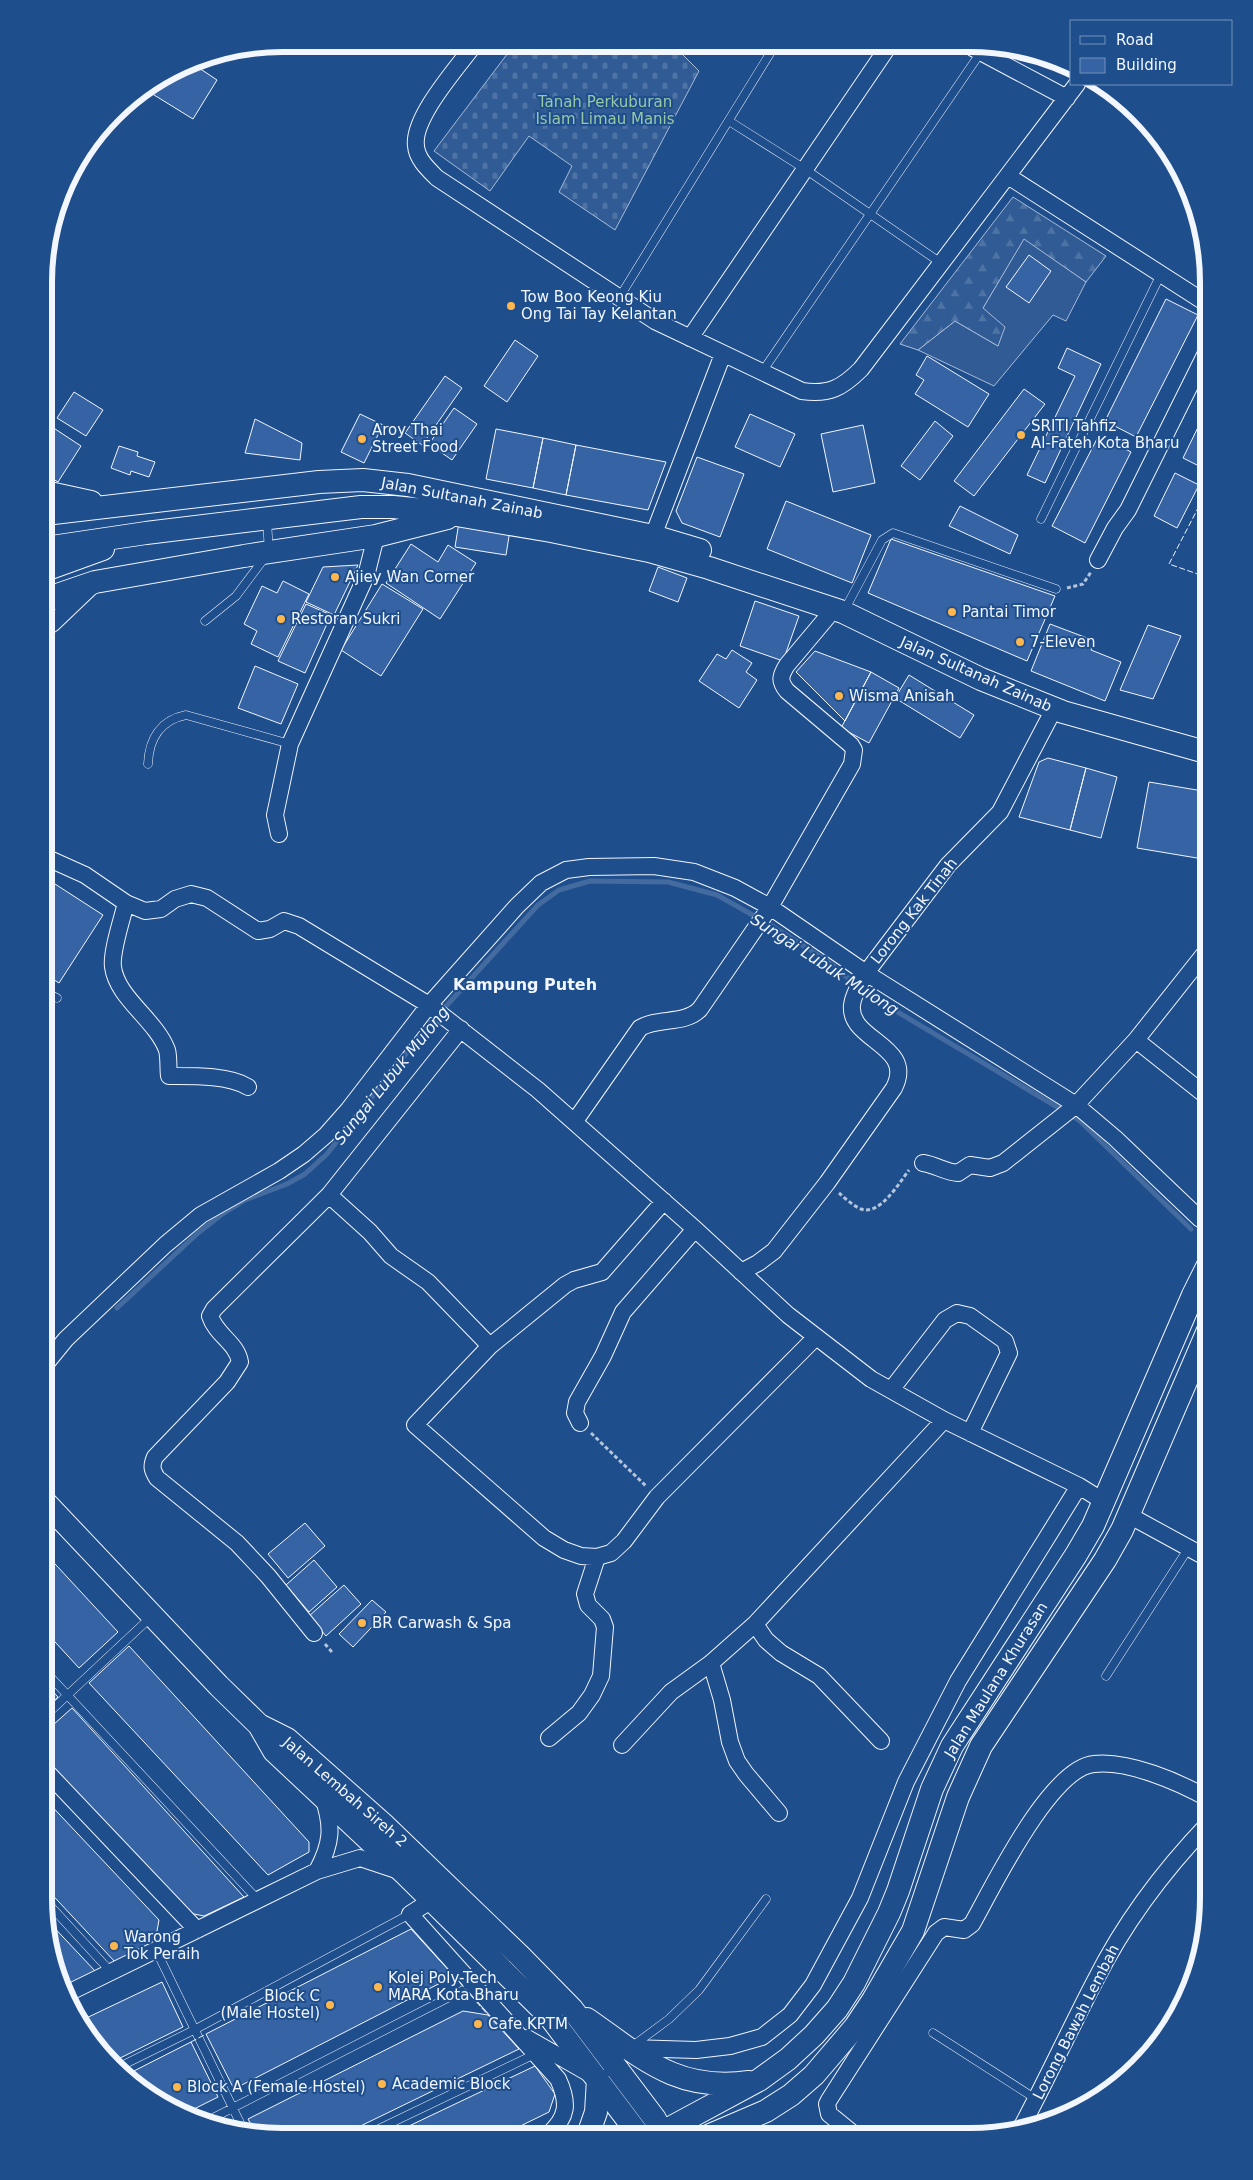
<svg xmlns="http://www.w3.org/2000/svg" width="1253" height="2180" viewBox="0 0 1253 2180" font-family="'DejaVu Sans',sans-serif">
  <style>
    .grass { fill: #305b95; stroke: #a8bbd7 }
    .forest { fill: url(#forest-firs); stroke: #a8bbd7 }
    .cemetery { fill: url(#cemetery-stones); stroke: #a8bbd7 }
    .lines { fill: none; stroke-linecap: round; stroke-linejoin: round }
    .stream { stroke: #446ba0; stroke-width: 5 }
    .building { fill: #3563a3; stroke: #f2f6ff }
    .lane-casing { stroke: #f2f6ff; stroke-width: 9 }
    .street-casing { stroke: #f2f6ff; stroke-width: 18 }
    .secondary-casing { stroke: #f2f6ff; stroke-width: 24 }
    .path { stroke: #b3c4dc; stroke-width: 3; stroke-dasharray: 4 2.5; stroke-linecap: butt }
    .lane { stroke: #1f4e8c; stroke-width: 8 }
    .street { stroke: #1f4e8c; stroke-width: 16 }
    .secondary { stroke: #1f4e8c; stroke-width: 22 }
    .fence { stroke: #f2f6ff; stroke-width: 1; stroke-dasharray: 6 2.5; stroke-linecap: butt }
    .poi-dot { fill: #ffb74d; stroke: #1f4e8c; stroke-width: 2 }
    .labels { text-anchor: middle; stroke-width: 4; stroke-linejoin: round; paint-order: stroke }
    .park-label { font-size: 15px; fill: #97c8a6; stroke: #1f4e8c }
    .poi-label { font-size: 15px; fill: #f2f6ff; stroke: #1f4e8c; text-anchor: start }
    .street-label { font-size: 15px; fill: #f2f6ff; stroke: #1f4e8c }
    .water-label { font-size: 16px; font-style: italic; fill: #f2f6ff; stroke: #1f4e8c }
    .neighbourhood-label { font-size: 16px; font-weight: bold; fill: #f2f6ff; stroke: #1f4e8c }
    .rim { fill: none; stroke: #f2f6ff; stroke-width: 6 }
  </style>
  <defs>
    <pattern id="forest-firs" width="22" height="20" patternUnits="userSpaceOnUse" patternTransform="scale(1.25)"><rect width="22" height="20" fill="#305b95"/><path d="M5 1l3.5 6h-7zM16 11l3.5 6h-7z" fill="#4e73a5"/></pattern>
    <pattern id="cemetery-stones" width="16" height="16" patternUnits="userSpaceOnUse" patternTransform="scale(1.25)"><rect width="16" height="16" fill="#305b95"/><path d="M2 7V4a2 2 0 0 1 4 0v3zM10 15v-3a2 2 0 0 1 4 0v3z" fill="#4e73a5"/></pattern>
  </defs>
  <rect width="100%" height="100%" fill="#1f4e8c"/>
  <!-- grass -->
  <path class="grass" d="M1024,238L1086,282L1066,321L1053,315L994,386L918,350L955,321L998,346L983,308Z"/>
  <!-- forest -->
  <path class="forest" d="M1013,197L1106,256L1086,282L1024,239L983,308L1005,327L998,346L955,321L918,350L900,344Z"/>
  <!-- cemetery -->
  <path class="cemetery" d="M514,45L674,46L699,71L615,230L559,192L572,166L529,136L490,191L434,151Z"/>
  <g class="lines">
    <!-- stream -->
    <path class="stream" d="M117,1308L198,1233L221,1215L245,1200L287,1184L305,1174L327,1154L429,1025L538,905L559,890L590,881L668,882L717,895L774,927L827,961L869,995L1079,1120L1191,1229"/>
  </g>
  <!-- building -->
  <path class="building" d="M190,62L217,80L193,119L146,90Z
    M1029,255L1051,271L1029,303L1006,287Z
    M1166,299L1198,315L1136,437L1105,421Z
    M515,340L538,356L507,402L484,386Z
    M1067,348L1101,364L1045,483L1027,475L1075,376L1058,368Z
    M927,356L989,394L968,427L915,394L924,380L916,375Z
    M445,376L462,388L422,445L405,433Z
    M1024,389L1045,404L974,496L954,481Z
    M74,392L103,410L86,436L57,418Z
    M454,408L477,424L452,460L429,444Z
    M360,414L383,425L364,463L341,452Z
    M750,414L795,434L780,467L735,447Z
    M1204,415L1209,417V465L1207,470L1183,458Z
    M255,419L302,443L300,460L245,453Z
    M935,421L953,436L920,480L901,466Z
    M46,423L81,446L58,482L45,474Z
    M863,425L875,483L833,492L821,434Z
    M496,429L543,438L533,488L486,479Z
    M1099,435L1131,452L1085,543L1052,526Z
    M543,438L576,445L566,495L533,488Z
    M576,445L666,462L648,510L566,495Z
    M119,446L138,452L137,456L155,462L149,477L131,471L130,475L111,468Z
    M697,457L744,474L720,537L682,523L676,511Z
    M1175,473L1199,485L1177,528L1154,516Z
    M786,501L871,535L852,583L767,549Z
    M960,506L1018,535L1010,554L949,526Z
    M459,522L510,530L506,555L455,547Z
    M891,539L1055,596L1027,661L868,593Z
    M411,544L438,562L448,545L476,563L440,619L386,583Z
    M358,565L334,615L306,602L323,567Z
    M658,567L687,578L678,602L649,591Z
    M283,581L309,594L278,657L251,644L257,631L244,624L262,586L277,593Z
    M382,584L423,609L381,676L341,650Z
    M755,601L799,616L783,661L740,646Z
    M306,604L331,615L305,673L278,661Z
    M1050,624L1095,641L1091,650L1121,662L1105,701L1031,671Z
    M1148,625L1181,636L1153,699L1120,690Z
    M732,650L752,663L746,672L757,680L739,708L699,681L717,654L726,659Z
    M815,651L871,672L845,721L796,672Z
    M255,666L298,684L281,724L238,708Z
    M871,672L899,688L869,743L841,728Z
    M909,675L974,715L960,738L895,698Z
    M1048,758L1086,768L1070,830L1019,817L1039,762Z
    M1086,768L1117,777L1101,838L1070,830Z
    M1149,782L1209,792V860L1137,848Z
    M55,884L103,915L59,983L45,974V899Z
    M305,1523L325,1546L288,1578L268,1554Z
    M44,1552L118,1632L79,1668L44,1630Z
    M314,1560L337,1587L309,1612L286,1585Z
    M344,1585L361,1604L326,1636L309,1616Z
    M372,1600L386,1612L353,1647L339,1634Z
    M129,1646L309,1842V1852L268,1875L89,1683Z
    M44,1682L58,1697L44,1710Z
    M72,1708L244,1897L204,1916L184,1912L44,1758V1733Z
    M44,1798L159,1920L155,1942L116,1963L44,1886Z
    M47,1920L96,1972L64,1990L56,1975Z
    M411,1929L454,1976L234,2089L206,2034Z
    M162,1982L183,2027L112,2062L84,2031L80,2021Z
    M463,2011L488,2015L519,2049L344,2134H256L248,2119Z
    M191,2042L218,2097L184,2114L124,2076Z
    M535,2066L555,2094L549,2112L502,2135H390Z"/>
  <g class="lines">
    <defs>
      <path id="lane" d="M758,47L770,53
        M729,121L805,169L941,263
        M619,298L774,47
        M762,372L981,52
        M1041,519L1161,274
        M844,611L882,540L893,533L1056,589
        M205,621L236,596L269,552L267,521
        M148,764C149,738 161,720 186,715L290,744
        M45,992L57,998
        M44,1670L258,1900
        M1106,1676L1188,1549
        M44,1717L151,1617
        M44,1899L111,1972
        M156,1950L245,2133
        M933,2033L1036,2099
        M634,2045L669,2019L699,1990L766,1899
        M117,2068L194,2030L410,1914
        M205,2122L475,1984
        M366,2135L535,2054"/>
      <path id="street" d="M474,45C457,68 412,118 416,146C417,159 428,169 437,178L655,321L802,391C829,395 842,388 861,369L1077,84
        M973,48L1067,98
        M1008,176L1209,305
        M690,338L888,47
        M653,536L723,354
        M1098,560L1115,528L1128,510L1209,347
        M52,624L94,584
        M279,834L275,815L290,744L366,576L376,536
        M45,857L85,875L126,903L145,911L161,909L175,899L191,894L207,898L258,931L270,929L284,921L299,926L429,1005L538,1090L695,1229L788,1315L871,1379L944,1420L1079,1486L1095,1496
        M126,903C122,919 111,952 113,967C117,998 156,1020 167,1050C169,1057 168,1068 169,1076C192,1076 229,1075 248,1087
        M1136,1040L1209,1098
        M575,1121L640,1028C658,1017 685,1025 700,1009L770,907L852,764L854,750L851,745L787,691C779,681 780,676 787,665L834,609
        M923,1163C936,1165 945,1172 958,1173L970,1165L990,1168L1003,1163L1075,1106L1136,1040L1209,948
        M329,1195L370,1232L391,1256L428,1282L490,1346
        M664,1201L602,1272L574,1280L565,1285L490,1346L415,1425L544,1538L564,1550L581,1556L597,1557L611,1553L624,1541L657,1497L816,1337
        M741,1272L758,1263L774,1251L827,1183L894,1088C916,1045 848,1041 852,1005C853,994 861,982 866,973L948,865L1000,812L1054,709
        M44,1366L66,1339L165,1245L201,1215L279,1171L304,1154L326,1135L349,1109L429,1005L517,906L541,883L566,870L589,867L654,866L694,872L735,888L770,907L866,973L1076,1105L1115,1138L1200,1219
        M891,1390L945,1320L957,1313L970,1316L1005,1341L1009,1353L970,1433
        M580,1423L575,1413L577,1402L603,1356L623,1312L695,1229
        M1134,1518L1209,1559
        M755,1624L766,1640L781,1653L819,1676L881,1741
        M314,1633L268,1576L237,1543L157,1478C152,1470 151,1466 155,1457L227,1382L240,1362C237,1343 216,1335 210,1316L214,1309L329,1195L461,1029
        M711,1663L722,1700L730,1742L737,1761L746,1774L779,1813
        M549,1738L579,1713L592,1695L601,1676L605,1627L602,1619L588,1605L585,1594L597,1557
        M622,1745L671,1692L711,1663L755,1624L944,1420
        M44,1769L197,1930
        M317,1871C332,1843 333,1827 323,1797
        M432,1900L410,1914L558,2079C569,2103 568,2117 548,2135
        M66,1994L317,1871L360,1858L396,1870
        M527,2038L590,2074
        M630,2048L696,2050L730,2046L762,2037L790,2015L813,1985L860,1898L906,1782L958,1681L1079,1486
        M1021,2128C1047,2079 1070,2029 1095,1981C1124,1923 1164,1870 1209,1823
        M856,2136L829,2114L827,2104L829,2100L936,1933L944,1927L964,1930L972,1924C993,1887 1050,1768 1094,1764C1128,1760 1179,1782 1209,1799"/>
      <path id="secondary" d="M45,492L91,502
        M45,514L319,482L363,480L408,485L653,536L700,550
        M45,548L146,533L361,507H393L433,511L551,531L649,551L709,568L843,612L981,679L1063,712L1209,753
        M45,570L103,549
        M45,603L60,594L95,582L244,556L376,536L447,518
        M44,1501L219,1686L259,1725L287,1739L383,1824L520,1956L572,2009L655,2119L663,2135
        M259,1725L274,1751L404,1873L550,2017L639,2135
        M587,2019C643,2058 676,2092 749,2082
        M588,2135L596,2112L598,2079
        M657,2135L759,2080L788,2059L814,2035L837,2009L854,1983L889,1913L898,1891L932,1789L952,1746L1076,1555L1093,1526L1193,1295L1209,1263
        M710,2135L766,2111L791,2095L814,2075L855,2027L873,2000L913,1931L958,1797L981,1746L1105,1560L1122,1530L1209,1328"/>
    </defs>
    <!-- lane casing -->
    <use href="#lane" class="lane-casing"/>
    <!-- street casing -->
    <use href="#street" class="street-casing"/>
    <!-- secondary casing -->
    <use href="#secondary" class="secondary-casing"/>
    <!-- path -->
    <path class="path" d="M1067,588L1083,584L1091,572
      M839,1193C845,1198 853,1206 861,1209C880,1216 899,1183 909,1170
      M591,1433L646,1486
      M325,1644L332,1652"/>
    <!-- lane -->
    <use href="#lane" class="lane"/>
    <!-- street -->
    <use href="#street" class="street"/>
    <!-- secondary -->
    <use href="#secondary" class="secondary"/>
    <!-- fence -->
    <path class="fence" d="M1209,578L1169,564L1209,487
      M454,1976L488,2015
      M191,2042L206,2034"/>
  </g>
  <!-- markers -->
  <g class="poi-dot">
    <circle cx="511" cy="306" r="5"/>
    <circle cx="1021" cy="435" r="5"/>
    <circle cx="362" cy="439" r="5"/>
    <circle cx="335" cy="577" r="5"/>
    <circle cx="952" cy="612" r="5"/>
    <circle cx="281" cy="619" r="5"/>
    <circle cx="1020" cy="642" r="5"/>
    <circle cx="839" cy="696" r="5"/>
    <circle cx="362" cy="1623" r="5"/>
    <circle cx="114" cy="1946" r="5"/>
    <circle cx="378" cy="1987" r="5"/>
    <circle cx="330" cy="2005" r="5"/>
    <circle cx="478" cy="2024" r="5"/>
    <circle cx="382" cy="2084" r="5"/>
    <circle cx="177" cy="2087" r="5"/>
  </g>
  <g class="labels">
    <!-- park labels -->
    <g class="park-label">
      <text x="605" y="107">Tanah Perkuburan<tspan x="605" dy="17">Islam Limau Manis</tspan></text>
    </g>
    <!-- poi labels -->
    <g class="poi-label">
      <text x="521" y="302">Tow Boo Keong Kiu<tspan x="521" dy="17">Ong Tai Tay Kelantan</tspan></text>
      <text x="1031" y="431">SRITI Tahfiz<tspan x="1031" dy="17">Al-Fateh Kota Bharu</tspan></text>
      <text x="372" y="435">Aroy Thai<tspan x="372" dy="17">Street Food</tspan></text>
      <text x="345" y="582">Ajiey Wan Corner</text>
      <text x="962" y="617">Pantai Timor</text>
      <text x="291" y="624">Restoran Sukri</text>
      <text x="1030" y="647">7-Eleven</text>
      <text x="849" y="701">Wisma Anisah</text>
      <text x="372" y="1628">BR Carwash &amp; Spa</text>
      <text x="124" y="1942">Warong<tspan x="124" dy="17">Tok Peraih</tspan></text>
      <text x="388" y="1983">Kolej Poly-Tech<tspan x="388" dy="17">MARA Kota Bharu</tspan></text>
      <text x="320" y="2001" text-anchor="end">Block C<tspan x="320" dy="17">(Male Hostel)</tspan></text>
      <text x="488" y="2029">Cafe KPTM</text>
      <text x="392" y="2089">Academic Block</text>
      <text x="187" y="2092">Block A (Female Hostel)</text>
    </g>
    <!-- street labels -->
    <g class="street-label">
      <text transform="translate(462 498) rotate(11)" y="5">Jalan Sultanah Zainab</text>
      <text transform="translate(976 674) rotate(24)" y="5">Jalan Sultanah Zainab</text>
      <text transform="translate(914 911) rotate(-52)" y="5">Lorong Kak Tinah</text>
      <text transform="translate(996 1680) rotate(-58)" y="5">Jalan Maulana Khurasan</text>
      <text transform="translate(345 1792) rotate(41)" y="5">Jalan Lembah Sireh 2</text>
      <text transform="translate(1076 2022) rotate(-63)" y="5">Lorong Bawah Lembah</text>
    </g>
    <!-- water labels -->
    <g class="water-label">
      <text transform="translate(825 964) rotate(33)" y="6">Sungai Lubuk Mulong</text>
      <text transform="translate(391 1075) rotate(-51)" y="6">Sungai Lubuk Mulong</text>
    </g>
    <!-- neighbourhood labels -->
    <g class="neighbourhood-label">
      <text x="525" y="990">Kampung Puteh</text>
    </g>
  </g>
  <!-- crop -->
  <path d="M0 0H1253V2180H0ZM282 52H970A230 230 0 0 1 1200 282V1898A230 230 0 0 1 970 2128H282A230 230 0 0 1 52 1898V282A230 230 0 0 1 282 52Z" fill="#1f4e8c" fill-rule="evenodd"/>
  <path class="rim" d="M282 52H970A230 230 0 0 1 1200 282V1898A230 230 0 0 1 970 2128H282A230 230 0 0 1 52 1898V282A230 230 0 0 1 282 52Z"/>
  <!-- legend -->
  <rect x="1070" y="20" width="162" height="65" fill="#1f4e8c" stroke="#7391ba"/>
  <rect x="1080" y="36" width="25" height="8" fill="#1f4e8c" stroke="#7391ba"/>
  <text x="1116" y="45" font-size="15" fill="#f2f6ff">Road</text>
  <rect x="1080" y="58" width="25" height="15" fill="#3563a3" stroke="#7391ba"/>
  <text x="1116" y="70" font-size="15" fill="#f2f6ff">Building</text>
</svg>
